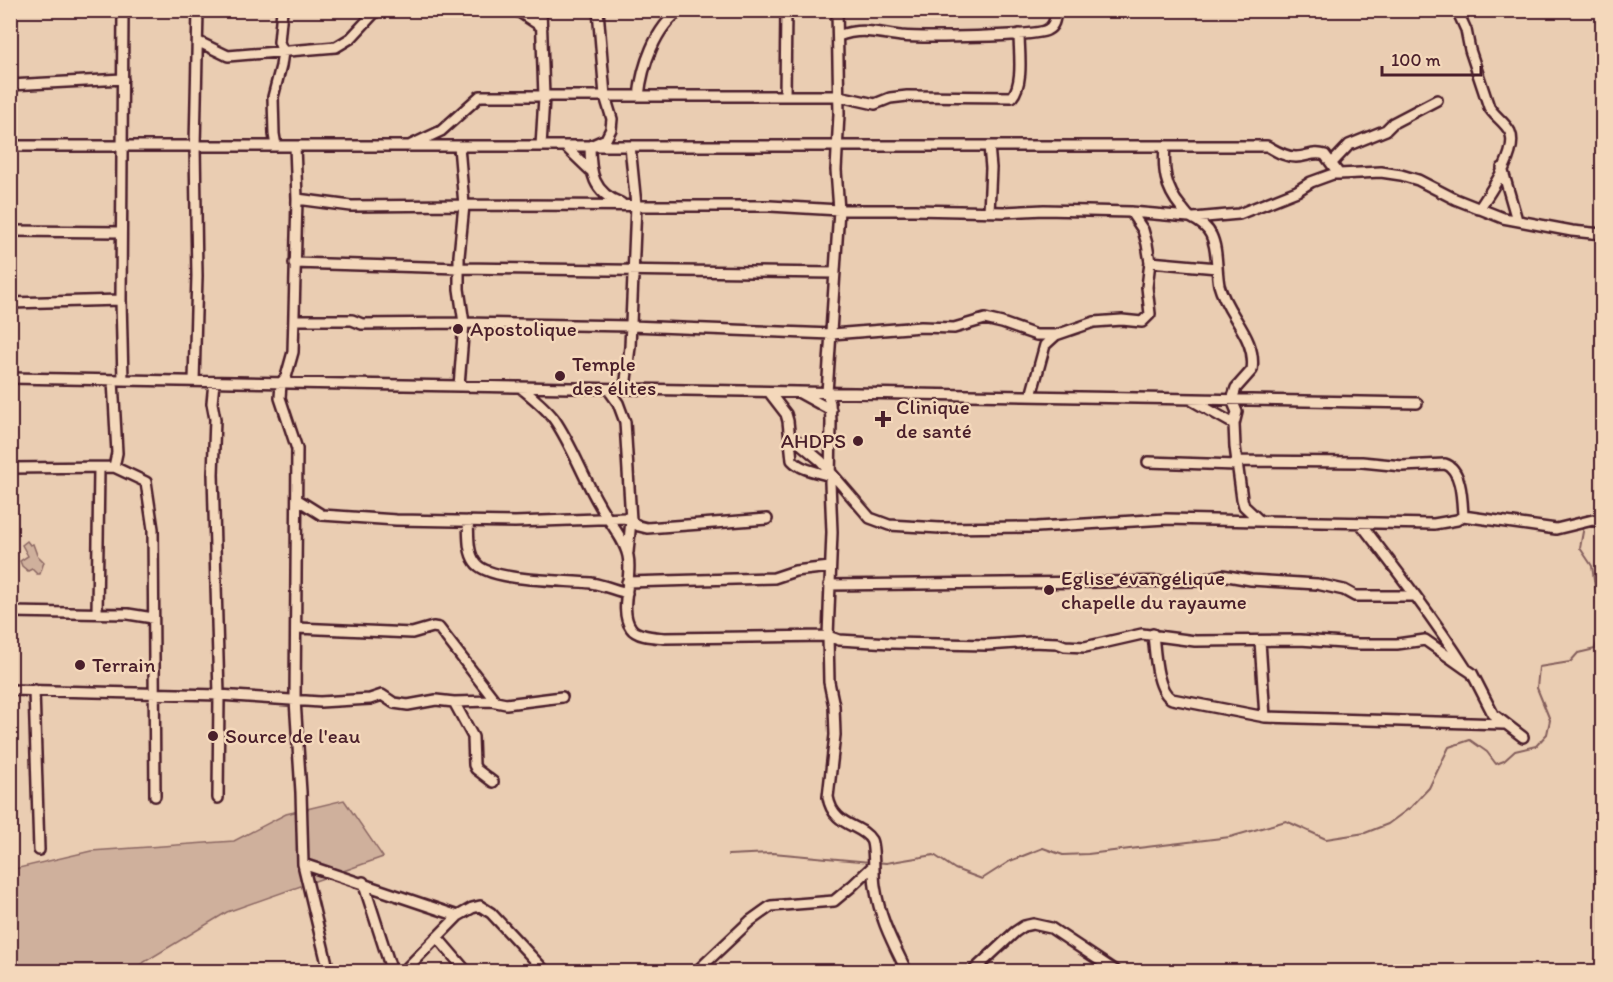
<svg xmlns="http://www.w3.org/2000/svg" width="1613" height="982" viewBox="0 0 1613 982" font-family="Itim,sans-serif">
  <style>
    .green { fill: #cfb09c; stroke: #8c6864; stroke-width: 1.5 }
    .lines { fill: none; stroke-linecap: round; stroke-linejoin: round }
    .stream { stroke: #845e5c; stroke-width: 2 }
    .minor-casing { stroke: #4a1f2b; stroke-width: 14 }
    .minor { stroke: #f4d8bb; stroke-width: 9 }
    .poi-dot { fill: #4a1f2b; stroke: #f4d8bb; stroke-width: 2 }
    .labels { text-anchor: middle; stroke-width: 5; stroke-linejoin: round; paint-order: stroke }
    .poi-label { font-size: 21px; fill: #4a1f2b; stroke: #f4d8bb; text-anchor: start }
  </style>
  <rect width="100%" height="100%" fill="#eacdb2"/>
  <filter id="ink" filterUnits="userSpaceOnUse"><feTurbulence type="fractalNoise" baseFrequency=".0167" numOctaves="2"/><feDisplacementMap in="SourceGraphic" scale="12" xChannelSelector="R" yChannelSelector="G"/><feConvolveMatrix kernelMatrix="1 2 1 2 8 2 1 2 1" color-interpolation-filters="sRGB"/></filter>
  <g filter="url(#ink)">
    <!-- green -->
    <path class="green" d="M27,541L30,545L33,544L37,555L44,562L40,574H37L32,569L28,571L22,566L20,561L28,556L22,545Z
      M344,800L383,857L227,912L128,972H49L11,968L10,870L91,851L234,841L286,814Z"/>
    <g class="lines">
      <!-- stream -->
      <path class="stream" d="M1586,517L1587,515L1602,517
        M728,855L773,853L870,862
        M875,862L886,863L934,855L955,869L982,879L1010,861L1043,848L1063,855L1088,854L1230,837L1286,821L1326,839L1365,833L1388,824L1411,807L1429,788L1449,747L1470,740L1487,752L1496,764L1504,761L1515,751L1536,746L1547,734L1550,720L1537,688L1539,667L1570,662L1578,653L1595,649L1601,627L1592,566L1580,548L1584,526"/>
      <defs>
        <path id="minor" d="M123,10L121,300L123,380
          M516,10L542,27
          M598,10L605,96L612,119L611,129L606,139L590,146C590,172 593,193 621,203
          M837,10L839,114L836,170L839,210L827,393L830,403L831,422L830,482L832,532L828,636L829,682L834,706L835,735L828,797C833,827 862,824 871,840C875,847 873,875 875,886C880,920 892,941 907,972
          M1457,10L1466,30L1470,50L1489,107C1494,116 1505,122 1510,132C1519,152 1490,192 1479,209
          M838,36C862,27 877,33 901,36C921,38 1035,37 1047,30C1055,26 1055,18 1056,10
          M199,42L228,56L336,47L351,38L377,10
          M10,85L123,79
          M639,96C642,67 655,27 681,10
          M785,96L786,10
          M411,145L441,131L480,96H839L875,104L890,98L907,96L1012,97C1024,83 1019,52 1019,34
          M10,146H1267C1276,151 1285,157 1296,157C1307,157 1314,151 1325,155L1339,174L1381,172L1401,175L1418,180L1455,199L1503,218L1572,231L1602,234
          M276,146L274,134L273,97L281,66L283,52L279,42L282,10
          M295,146L297,199L293,352L286,377L281,383L280,398L297,449L295,700L301,792L303,864L329,972
          M541,146L544,97L541,10
          M565,146L590,170
          M989,146L991,168L989,212
          M1165,146C1163,170 1165,188 1181,207C1184,210 1187,215 1190,217C1198,221 1207,226 1211,235C1218,249 1216,269 1219,285C1227,316 1257,337 1252,370L1236,388L1232,400L1237,412L1234,424L1235,447L1242,499L1244,506L1260,521L1434,524L1457,520L1463,516L1556,529L1593,520L1602,523
          M1332,163L1349,145L1386,130L1393,123L1437,100
          M1502,168L1517,220
          M297,199L351,206L464,205L770,206L839,210H914L1004,212L1044,210L1131,212L1189,217
          M1194,218L1239,214L1297,191L1311,182L1333,174H1339
          M10,231L121,232
          M1150,262L1217,268
          M294,263L459,268L835,273
          M10,303L121,300
          M294,320H352L362,324L464,323L631,326L832,334L921,327L954,328L985,319L1002,323L1036,335H1056
          M10,378L1417,403
          M113,380L117,453L114,467
          M194,381L197,276L195,146L198,10
          M214,382L212,403L215,419L213,474L219,695L218,798
          M459,386L464,323L459,289V256L464,205L459,146
          M520,387C532,397 545,407 554,419C572,445 583,477 599,504C608,521 624,538 628,556C633,578 618,610 631,628C637,637 655,637 665,638L828,636L839,640L891,643L987,645L1032,642L1057,643L1065,646L1085,647L1142,634L1195,641L1300,640L1358,644H1397L1425,640L1466,669
          M608,389L618,403L625,422L631,520L628,552
          M623,389L626,380L630,347L636,205L630,146
          M769,392L786,414L788,421L792,460C801,470 818,472 830,476
          M800,393L831,410
          M1031,396L1045,345L1056,335L1094,322L1122,320L1142,322L1150,314L1147,287L1150,262L1147,244L1143,230L1131,212
          M1193,401L1234,424
          M790,435L821,461L870,518L889,525L940,528L1037,527L1166,519L1260,521
          M1236,461L1362,462L1402,466L1445,464C1462,469 1462,501 1463,516
          M1148,462L1236,465
          M10,468L114,467L146,482L153,529L155,796
          M298,500L322,515L396,520L515,522L625,518L639,526L647,528L767,519
          M468,521C469,534 467,551 475,562C487,582 566,580 591,583C603,585 615,590 627,593
          M1361,524C1398,572 1434,619 1466,669L1472,673L1493,714L1523,737
          M627,582L774,578L795,571L830,567
          M829,585L1197,581L1222,575L1251,580L1317,584L1344,590L1355,596H1414
          M10,612L128,614L153,618
          M97,613L99,468
          M297,628L412,633L433,627L439,628L496,702
          M1153,634C1155,651 1156,691 1172,699L1265,717L1504,724
          M1260,641L1265,717
          M10,690L219,695L320,702L370,699L382,695L394,703L408,705L436,700L454,702L491,701L506,704L562,697
          M34,690L39,850
          M454,702L473,737L474,765L476,769L493,782
          M303,864L458,916
          M363,882L392,972
          M437,937L467,972
          M403,972L458,916L472,908L480,906L491,913L546,972
          M696,972L750,921L771,906L834,901L852,886L873,866
          M972,972L1015,932L1024,926L1033,924L1051,928L1117,972"/>
      </defs>
      <!-- minor casing -->
      <use href="#minor" class="minor-casing"/>
      <!-- minor -->
      <use href="#minor" class="minor"/>
    </g>
  </g>
  <!-- markers -->
  <g class="poi-dot">
    <circle cx="458" cy="329" r="6"/>
    <circle cx="560" cy="376" r="6"/>
    <path d="M880 410h6v6h6v6h-6v6h-6v-6h-6v-6h6z"/>
    <circle cx="858" cy="441" r="6"/>
    <circle cx="1049" cy="590" r="6"/>
    <circle cx="80" cy="665" r="6"/>
    <circle cx="213" cy="736" r="6"/>
  </g>
  <g class="labels">
    <!-- poi labels -->
    <g class="poi-label">
      <text x="470" y="336">Apostolique</text>
      <text x="572" y="371">Temple<tspan x="572" dy="24">des élites</tspan></text>
      <text x="896" y="414">Clinique<tspan x="896" dy="24">de santé</tspan></text>
      <text x="846" y="448" text-anchor="end">AHDPS</text>
      <text x="1061" y="585">Eglise évangélique<tspan x="1061" dy="24">chapelle du rayaume</tspan></text>
      <text x="92" y="672">Terrain</text>
      <text x="225" y="743">Source de l'eau</text>
    </g>
  </g>
  <!-- margin -->
  <rect width="1613" height="982" fill="none" stroke="#f4d8bb" stroke-width="36"/>
  <rect x="18" y="18" width="1577" height="946" fill="none" stroke="#4a1f2b" stroke-width="2" filter="url(#ink)"/>
  <!-- scale -->
  <path d="M1382 66v9h99v-9" fill="none" stroke="#4a1f2b" stroke-width="3"/>
  <text x="1391" y="66" font-size="18" fill="#4a1f2b" stroke="#f4d8bb" stroke-width="4.5" paint-order="stroke">100 m</text>
</svg>
